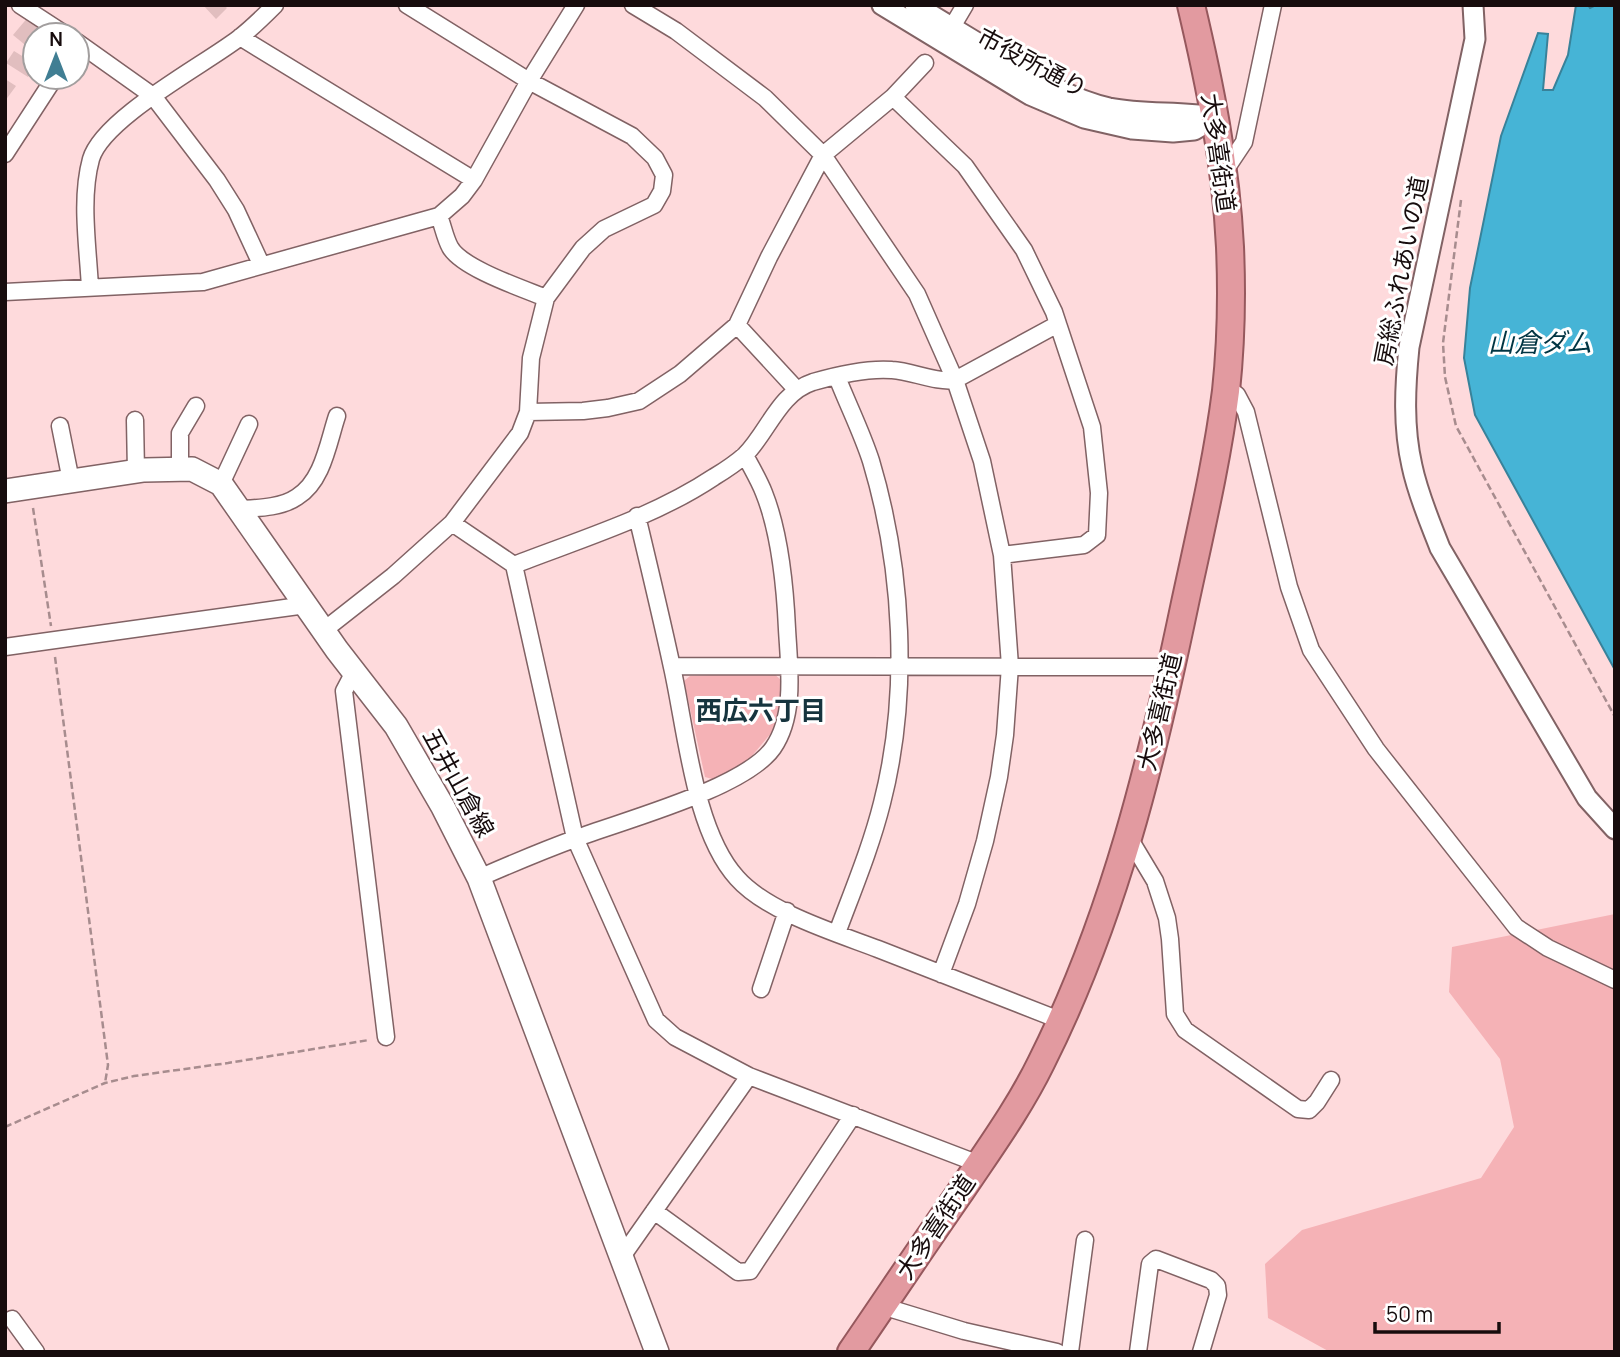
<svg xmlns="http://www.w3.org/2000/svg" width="1620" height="1357" viewBox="0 0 1620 1357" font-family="Manrope,'Noto Sans JP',sans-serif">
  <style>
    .green { fill: #f5b2b6 }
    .water { fill: #46b4d6; stroke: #38829a; stroke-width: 2 }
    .building { fill: #e1bebf }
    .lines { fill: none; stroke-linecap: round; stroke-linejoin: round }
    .minor-casing { stroke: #816264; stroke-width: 19 }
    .tertiary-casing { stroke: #816264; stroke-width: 23 }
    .secondary-casing { stroke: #816264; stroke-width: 26 }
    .trunk-casing { stroke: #96585d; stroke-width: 30 }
    .path { stroke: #a78c8e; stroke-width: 2.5; stroke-dasharray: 7 3.5; stroke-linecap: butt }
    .minor { stroke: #fff; stroke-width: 16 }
    .tertiary { stroke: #fff; stroke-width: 19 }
    .secondary { stroke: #fff; stroke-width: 23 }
    .trunk { stroke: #e29aa0; stroke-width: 26 }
    .labels { text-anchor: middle; stroke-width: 6; stroke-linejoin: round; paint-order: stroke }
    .street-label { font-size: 24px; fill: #170c0d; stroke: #fff }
    .water-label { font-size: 26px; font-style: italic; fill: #013543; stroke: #fff }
    .neighbourhood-label { font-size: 26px; font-weight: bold; fill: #16343e; stroke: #fff }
  </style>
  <rect width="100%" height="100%" fill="#fedadc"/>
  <!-- green -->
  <path class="green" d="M772,672L781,680L783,700L772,732L746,763L716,780L705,777L684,681L690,676Z
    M1615,914V1352H1330L1268,1318L1265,1264L1302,1230L1481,1178L1514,1127L1500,1059L1449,992L1452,947Z"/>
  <!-- water -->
  <path class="water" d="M1576,5H1588L1590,8L1596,5H1615V670L1475,415L1464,358L1470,288L1501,136L1538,33L1548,34L1543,90H1553L1568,55Z"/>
  <!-- building -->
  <path class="building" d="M203,5H224L227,8L216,19Z
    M29,16L52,35H35V53L13,35Z
    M14,51L35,64L28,77L6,63Z
    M5,79L16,86L5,101Z"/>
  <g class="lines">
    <defs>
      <path id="minor" d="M20,5L66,35
        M633,5L676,31L765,98L823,155L917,294L955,380L982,461L1002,555L1010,666L1005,735L999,777L985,841L967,904L941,974
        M952,27L965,5
        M240,37L474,180
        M77,42L153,96L217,180L236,210L261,264
        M893,97L965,166L1024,250L1054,312L1092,427L1099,493L1097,535L1084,545L1002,555
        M5,154L55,77
        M1224,172L1244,142L1273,5
        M439,216C443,226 445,238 450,247C461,268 524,289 546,298
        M90,288C88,247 80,199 91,159C103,118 204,65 239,38C252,28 264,16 275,5
        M5,292L203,282L439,216L462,196L474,180L529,81L576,5
        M737,325L797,390
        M837,377C848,405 862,433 871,461C903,568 910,694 882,803C871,847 853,890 837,933
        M1226,387L1237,395L1246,412L1289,587L1311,650L1376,749L1516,927L1548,948L1615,980
        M528,412L583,411L608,408L639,401L680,374L737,325L769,257L823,155L893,97L925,63
        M135,420L136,472
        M60,426L71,481
        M180,470V433L196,406
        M221,484L249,424
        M239,509C257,508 281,508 297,497C323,481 328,443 337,416
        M637,516C649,566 661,616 672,667C686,729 694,831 737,878C767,912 836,933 878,949C939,973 1000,997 1062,1021
        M452,523L514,565L575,838L656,1020L675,1037L749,1076L979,1164
        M514,565C581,539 654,517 714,477C724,471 736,463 745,455C768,432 779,393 813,382C837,375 867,368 892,370C912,371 936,383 955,380L1058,324
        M323,631L393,576L452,523L520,433L528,412L531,358L546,298L583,248L604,229L654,205L662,191L664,175L655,158L632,136L529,81L407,5
        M5,647L306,605
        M672,666L1172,667
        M354,672L344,691L386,1037
        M1128,836L1155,881L1167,918L1170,939L1175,1014L1185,1030L1298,1109L1309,1110L1317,1102L1331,1080
        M479,878C511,864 544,850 577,838C625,820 745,788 773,748C796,715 789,666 787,629C785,585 780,533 764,493C759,480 751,467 745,455
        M761,989L787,911
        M654,1211L738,1272L750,1271L853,1115
        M621,1258L749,1076
        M882,1306L964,1331L1057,1352
        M12,1319L36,1352
        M1070,1352L1085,1240
        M1138,1352L1150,1264L1156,1259L1211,1280L1217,1286L1218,1295L1201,1352"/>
      <path id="tertiary" d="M882,5L1030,95L1084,118L1132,129L1173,132L1194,130L1216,117
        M915,5C944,23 973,40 1002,58C1036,78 1070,99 1109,108C1144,115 1180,111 1216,117
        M1473,5L1475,39L1409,347C1405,387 1403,427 1412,466C1418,495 1430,522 1440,548L1587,798L1615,829"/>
      <path id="secondary" d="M5,491L144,470L192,469L221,484L337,650L396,726L443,807L479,878L657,1352"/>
      <path id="trunk" d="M851,1352C888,1298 924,1244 961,1191C989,1149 1019,1108 1041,1063C1114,918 1152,761 1185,603C1200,533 1217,462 1226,391C1231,344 1232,294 1230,247C1226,165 1210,85 1191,5"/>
    </defs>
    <!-- minor casing -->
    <use href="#minor" class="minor-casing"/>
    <!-- tertiary casing -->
    <use href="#tertiary" class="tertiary-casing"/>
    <!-- secondary casing -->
    <use href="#secondary" class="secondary-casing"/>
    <!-- trunk casing -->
    <use href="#trunk" class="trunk-casing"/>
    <!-- path -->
    <path class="path" d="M1461,200L1443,343L1445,377L1456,426L1615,717
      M33,508L51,626
      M55,657L108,1065L105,1083
      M5,1127L105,1083L134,1076L228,1063L369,1040"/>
    <!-- minor -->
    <use href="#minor" class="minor"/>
    <!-- tertiary -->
    <use href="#tertiary" class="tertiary"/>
    <!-- secondary -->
    <use href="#secondary" class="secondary"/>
    <!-- trunk -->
    <use href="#trunk" class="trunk"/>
  </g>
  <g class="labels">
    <!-- street labels -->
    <g class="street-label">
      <text transform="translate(1032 63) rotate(28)" y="8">市役所通り</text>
      <text transform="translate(1218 153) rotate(82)" y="8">大多喜街道</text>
      <text transform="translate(1402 271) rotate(-79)" y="8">房総ふれあいの道</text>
      <text transform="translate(1160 712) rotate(-77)" y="8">大多喜街道</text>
      <text transform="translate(458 783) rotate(61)" y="8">五井山倉線</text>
      <text transform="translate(936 1227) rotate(-56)" y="8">大多喜街道</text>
    </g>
    <!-- water labels -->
    <g class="water-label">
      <text x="1540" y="352">山倉ダム</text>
    </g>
    <!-- neighbourhood labels -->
    <g class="neighbourhood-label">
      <text x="761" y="720">西広六丁目</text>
    </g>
  </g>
  <!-- border -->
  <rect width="1620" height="1357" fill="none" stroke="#170c0d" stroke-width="14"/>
  <!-- north arrow -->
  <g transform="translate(56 56)"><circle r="33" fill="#ffffff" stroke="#a29e9e" stroke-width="2"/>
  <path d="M0-5L12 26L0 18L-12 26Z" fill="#407e93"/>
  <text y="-10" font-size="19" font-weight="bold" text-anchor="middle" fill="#170c0d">N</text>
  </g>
  <!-- scale -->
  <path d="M1375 1322v10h124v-10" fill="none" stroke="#170c0d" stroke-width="3.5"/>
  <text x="1386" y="1322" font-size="21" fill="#170c0d" stroke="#ffffff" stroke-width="5" paint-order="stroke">50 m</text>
</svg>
